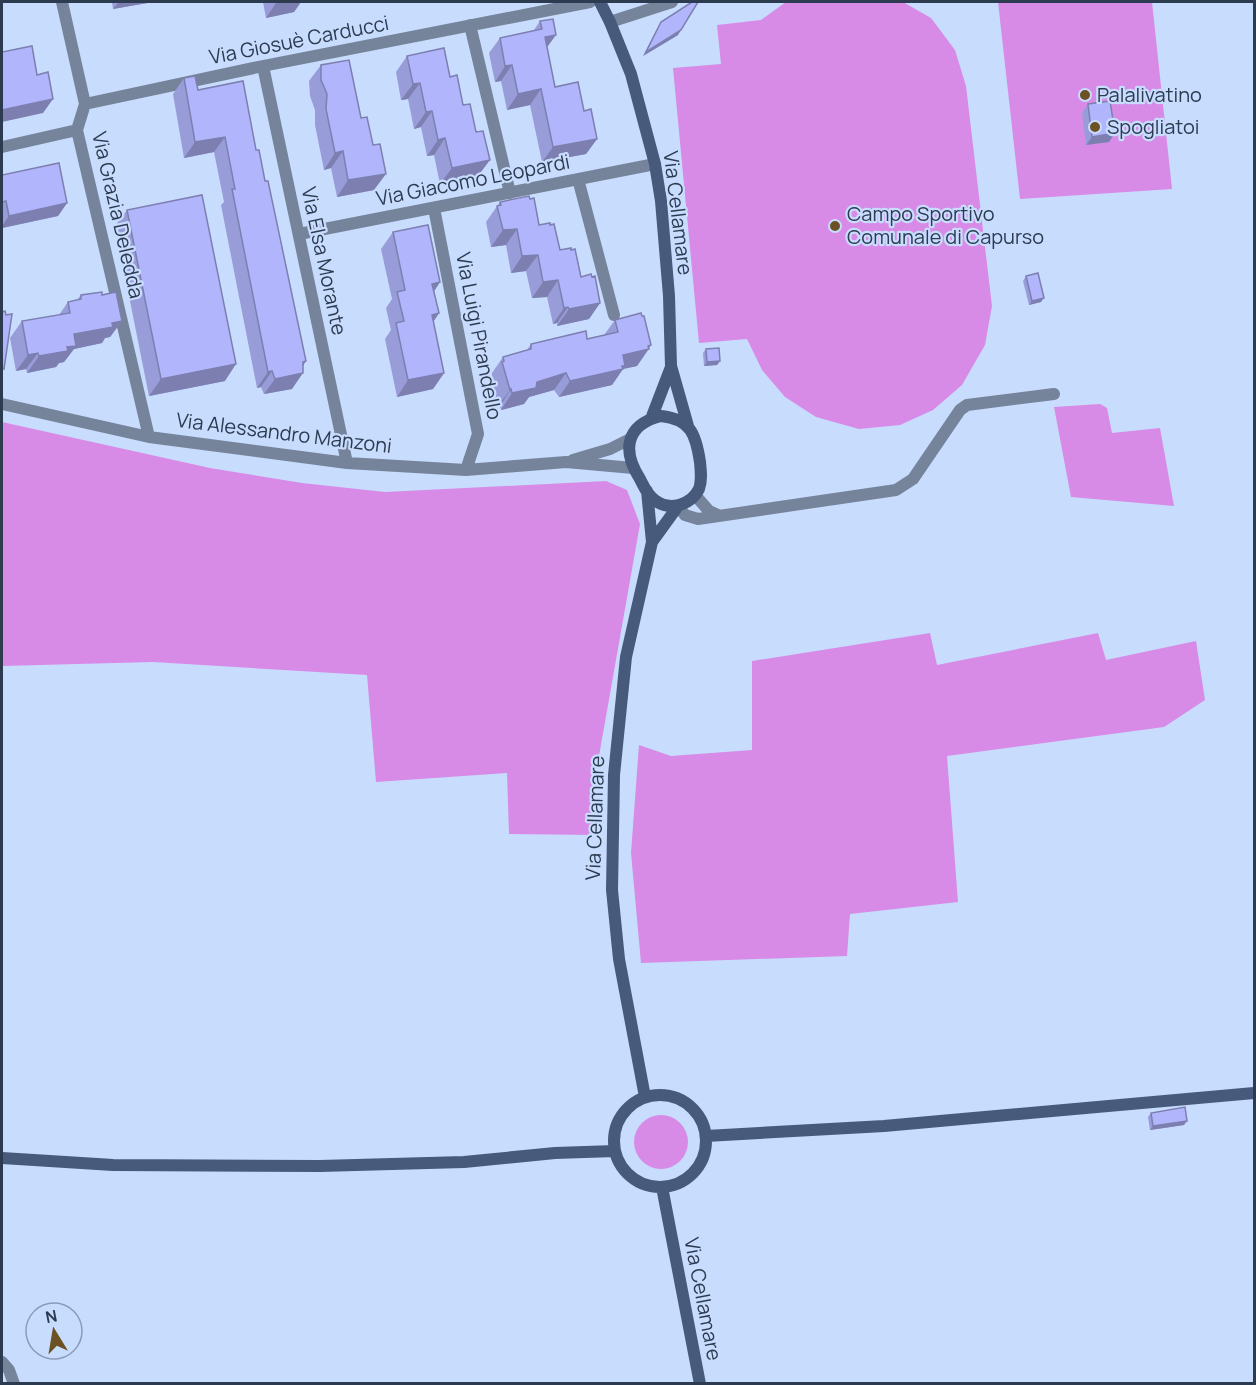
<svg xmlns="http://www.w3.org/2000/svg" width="1256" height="1385" viewBox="0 0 1256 1385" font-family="Manrope,sans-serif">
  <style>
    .green { fill: #d78be7 }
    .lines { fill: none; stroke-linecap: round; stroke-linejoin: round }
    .street { stroke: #76849b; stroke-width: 12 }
    .secondary { stroke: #475a7b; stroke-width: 12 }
    .wall { fill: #989dd9 }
    .shaded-wall { fill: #7c7fb0 }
    .building { fill: #b1b6fc; stroke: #7c7fb0; stroke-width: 1.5 }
    .poi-dot { fill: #6b5123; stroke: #c8dcfe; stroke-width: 2 }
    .labels { text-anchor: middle; stroke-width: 4.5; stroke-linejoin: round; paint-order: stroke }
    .street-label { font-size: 20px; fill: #2d3b51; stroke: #c8dcfe }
    .poi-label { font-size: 20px; fill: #2d3b51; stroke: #c8dcfe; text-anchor: start }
  </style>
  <rect width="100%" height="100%" fill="#c8dcfe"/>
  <!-- green -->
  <path class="green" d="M786,2H903L931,18L955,50L966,86L992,306L985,345L962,385L933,410L900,425L859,429L816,417L785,397L762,370L747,339L699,343L673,68L721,64L717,25L761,20Z
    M998,2H1152L1172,189L1020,199Z
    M1100,404L1107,408L1112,433L1160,428L1174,506L1071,497L1054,407Z
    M2,422L210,468L302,483L385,492L606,481L627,490L640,524L596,773L595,835L509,834L507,773L376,782L367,675L153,662L2,666Z
    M930,633L937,665L1098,633L1106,660L1196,641L1205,700L1164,727L947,756L958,902L850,914L847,956L641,963L631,853L639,745L671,756L752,750V661Z
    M634 1142a27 27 0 1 1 54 0a27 27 0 1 1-54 0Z"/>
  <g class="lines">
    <!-- street -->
    <path class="street" d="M62,2L85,104L77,130L149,437
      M610,22L672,2
      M470,25L510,193
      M263,66L347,463
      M85,104L263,66L590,2
      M2,147L77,130
      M578,179L614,315
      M434,208L478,434L466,470
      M299,234L655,164
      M2,404L149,437L347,463L466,470L566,462L633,468
      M573,460L610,449L630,439
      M695,495L709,511L720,516
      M678,506L685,515L698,519L896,490L913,479L960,410L967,405L1054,394
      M2,1362L9,1370L14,1384"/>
    <!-- secondary -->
    <path class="secondary" d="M600,2L610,22L631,74L655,164L661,201L669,296L671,366L688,426
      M661,416C691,419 696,435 700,462C701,472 702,481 699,489C691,505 670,511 656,501C648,496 644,487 640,479C622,451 625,425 661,416Z
      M651,419L671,367
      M652,542L678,506
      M614 1141a46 46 0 1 1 92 0a46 46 0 1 1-92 0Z
      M645,1097L619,959L612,890L614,775L626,657L652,542L647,491
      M706,1136L884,1126L1254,1093
      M2,1158L113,1165L320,1166L464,1162L555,1153L615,1151
      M662,1187L700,1384"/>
  </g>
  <!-- wall -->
  <path class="wall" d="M112,2H153L113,9Z
    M263,2H301L294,12L266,18Z
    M540,21L555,87L584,111L597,139L586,154L542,162L530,105L507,110L501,81L495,82L489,53L500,38L534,30Z
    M661,22L678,35L643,56L658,27Z
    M407,56L450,77L478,176L440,184L434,155L427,156L421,127L414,129L408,99L401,100L396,72Z
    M321,65L374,190L337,197L331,168L324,170L315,125V110L310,96L309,81Z
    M184,78L198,90L256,150L303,366L292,389L264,394L261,387L257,388L221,205L224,202L214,152L184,158L173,94Z
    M1088,104L1115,133L1109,142L1086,145L1082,113Z
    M2,175L67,203L58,216L2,228Z
    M500,202L539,225L581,277L600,303L589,319L557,326V323L553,324L547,297L532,298L526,271L511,273L506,245L491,247L486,222Z
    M127,210L225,381L149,396L115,226Z
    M393,232L440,282L434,291L439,313L433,322L444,373L433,389L397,397L385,339L391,330L386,308L392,299L381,249Z
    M1026,276L1041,302L1029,305L1023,281Z
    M81,295H102L122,321L110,337L105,338L102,343L74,349L64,362L59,363L56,367L27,373L26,369L16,371L10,338L22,321L59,315L68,302L77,300Z
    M615,320L649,349L637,366L623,369L612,385L559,397L554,390L529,397L524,404L501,410L500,406H498L491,378L492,376V373L503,357L527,350L531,344L587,339L604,335Z
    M706,349L720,361L717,365L704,366L703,353Z
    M1151,1113L1184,1125L1150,1130L1148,1117Z"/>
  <!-- shaded-wall -->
  <path class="shaded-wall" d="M119,2H153L113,9Z
    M283,2H301L294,12L266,18L276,3Z
    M681,30L678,35L643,56L646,52Z
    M556,35L545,50V37Z
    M512,65L501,81L495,82L505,66Z
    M420,83L408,99L401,100L413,84Z
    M541,89L530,105L507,110L518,94Z
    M53,99L43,113L2,122V110Z
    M432,111L421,127L414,129L426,112Z
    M1115,133L1109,142L1086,145L1092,137Z
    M225,137L214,152L184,158L195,142Z
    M445,138L434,155L427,156L438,140Z
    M597,139L586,154L542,162L553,147Z
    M343,151L331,168L324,170L335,153Z
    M490,160L478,176L440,184L452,168Z
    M386,174L374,190L337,197L348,180Z
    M67,203L58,216L2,228V226L9,216Z
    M517,229L506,245L491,247L503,230Z
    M538,255L526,271L511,273L522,256Z
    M558,280L547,297L532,298L543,282Z
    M440,282L429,299L432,284Z
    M1044,298L1041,302L1029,305L1032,301Z
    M600,303L589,319L557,326L569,309Z
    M568,307L557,323L553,324L564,308Z
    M439,313L428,330L432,315Z
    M122,321L110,337L105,338L102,343L74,349L64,362L59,363L56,367L27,373L39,356L74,334L112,323Z
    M651,345L637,366L623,369L612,385L559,397L570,381L623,355Z
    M38,353L26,369L16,371L28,355Z
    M306,361L298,374L303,373L292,389L264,394L275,379L303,362Z
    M720,361L717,365L704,366L707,362Z
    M236,364L225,381L149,396L161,379Z
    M272,371L261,387L257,388L268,372Z
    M444,373L433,389L397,397L408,380Z
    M566,373L554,390L529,397L524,404L501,410L512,393L537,382Z
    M511,389L500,406H498L510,390Z
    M1187,1121L1184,1125L1150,1130L1153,1126Z"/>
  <!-- building -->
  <path class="building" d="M692,2H698L681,30L646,52L661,22Z
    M553,19L556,35L545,37L555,87L578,82L584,111L591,109L597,139L553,147L541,89L518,94L512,65L505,66L500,38L542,29L540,21Z
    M32,46L37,75L48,72L53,99L2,110V52Z
    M444,48L450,77L457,75L463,105L470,104L476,132L483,131L490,160L452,168L445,138L438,140L432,111L426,112L420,83L413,84L407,56Z
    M349,60L361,118L367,117L373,145L380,144L386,174L348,180L343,151L335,153L326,109L327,94L321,80V65Z
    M195,76L198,90L243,81L256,150H259L265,181H268L306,361L303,362V373L275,379L272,371L268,372L232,189H235L225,137L195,142L184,78Z
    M1110,101L1115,133L1092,137L1088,104Z
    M59,163L67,203L9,216L6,201L2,202V175Z
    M202,195L236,364L161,379L127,210Z
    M529,196L530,199L534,198L539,225L550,223V225L554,224L560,250L571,248V250L575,249L581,277L591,274L592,277L595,276L600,303L569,309L568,307L564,308L558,280L543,282L538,255L522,256L517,229L503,230L497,206L501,205L500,202Z
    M428,225L440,282L432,284L439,313L432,315L444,373L408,380L396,323L404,321L397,292L405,290L393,232Z
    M1038,273L1044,298L1032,301L1026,276Z
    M102,292V295L116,292L122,321L112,323L113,327L74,334L76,346L67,347L68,351L39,356L38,353L28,355L22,321L70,313L68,302L81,299V295Z
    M5,311L6,315L12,314L4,369L2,368V312Z
    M641,313L642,316H644L651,345L648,346L649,349L623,355L625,366H622L623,369L570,381L566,373L537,382L536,388L512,393L511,389L510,390L502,362L504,361L503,357L531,349V344L586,331L587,339L618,332L615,320Z
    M719,348L720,361L707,362L706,349Z
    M1185,1107L1187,1121L1153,1126L1151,1113Z"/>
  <!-- markers -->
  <g class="poi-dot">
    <circle cx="1085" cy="95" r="6"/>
    <circle cx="1095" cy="127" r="6"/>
    <circle cx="835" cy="226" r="6"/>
  </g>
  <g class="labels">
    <!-- street labels -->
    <g class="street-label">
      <text transform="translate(299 40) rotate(-11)" y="7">Via Giosuè Carducci</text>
      <text transform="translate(473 180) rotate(-11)" y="7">Via Giacomo Leopardi</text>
      <text transform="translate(678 213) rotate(83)" y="7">Via Cellamare</text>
      <text transform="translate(118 215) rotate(77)" y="7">Via Grazia Deledda</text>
      <text transform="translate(324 261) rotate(78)" y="7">Via Elsa Morante</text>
      <text transform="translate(479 336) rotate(79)" y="7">Via Luigi Pirandello</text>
      <text transform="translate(284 433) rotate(7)" y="7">Via Alessandro Manzoni</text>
      <text transform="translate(595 818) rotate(-88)" y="7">Via Cellamare</text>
      <text transform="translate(703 1299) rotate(79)" y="7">Via Cellamare</text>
    </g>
    <!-- poi labels -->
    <g class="poi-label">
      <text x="1097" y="102">Palalivatino</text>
      <text x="1107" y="134">Spogliatoi</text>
      <text x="847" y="221">Campo Sportivo<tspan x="847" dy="23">Comunale di Capurso</tspan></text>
    </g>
  </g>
  <!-- border -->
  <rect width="1256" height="1385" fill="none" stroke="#2d3b51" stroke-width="6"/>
  <!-- north arrow -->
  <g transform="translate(54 1331) rotate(349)"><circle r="28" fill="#c8dcfe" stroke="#8a9cb9" stroke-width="1.5"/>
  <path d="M0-4.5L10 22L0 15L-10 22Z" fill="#6b5123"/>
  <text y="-9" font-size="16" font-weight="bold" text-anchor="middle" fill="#2d3b51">N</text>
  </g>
</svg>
